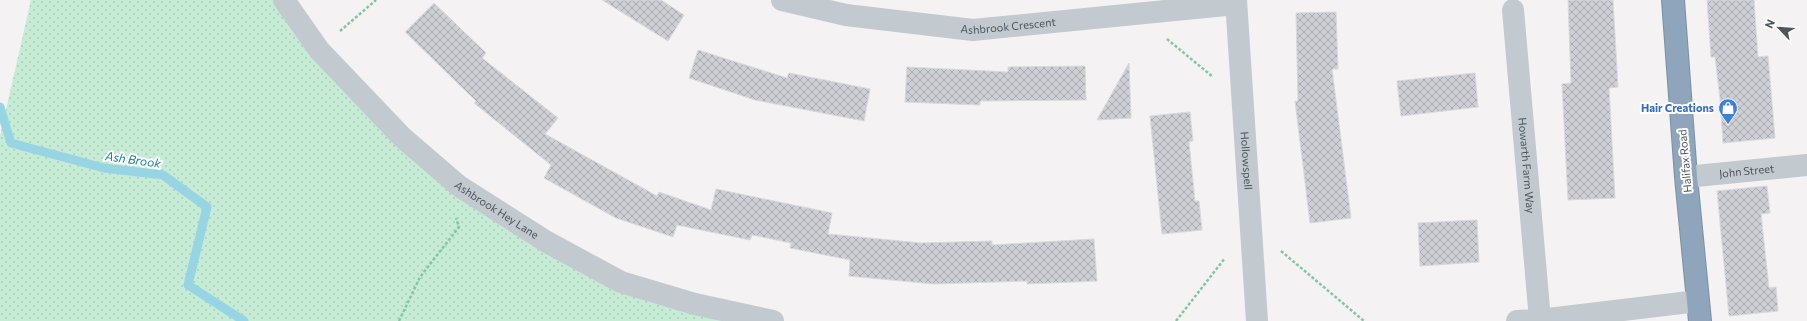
<svg xmlns="http://www.w3.org/2000/svg" width="1807" height="321" viewBox="0 0 1807 321" font-family="Commissioner,sans-serif">
  <style>
    .grass { fill: url(#grass-dots) }
    .lines { fill: none; stroke-linecap: round; stroke-linejoin: round }
    .stream { stroke: #98d5e4; stroke-width: 9 }
    .building { fill: url(#building-cross-hatch); stroke: #d7d9dd }
    .highway-casing { stroke: #7b90a7; stroke-width: 24 }
    .path { stroke: #81c7a4; stroke-width: 2.5; stroke-dasharray: 3 2; stroke-linecap: butt }
    .street { stroke: #c2c9cf; stroke-width: 22 }
    .highway { stroke: #8fa5bb; stroke-width: 22 }
    .labels { text-anchor: middle; stroke-width: 4; stroke-linejoin: round; paint-order: stroke }
    .street-label { font-size: 11px; fill: #4c555e; stroke: #fff }
    .shop-label { font-size: 11px; font-weight: bold; fill: #366cbe; stroke: #fff; text-anchor: end }
    .water-label { font-size: 12px; font-style: italic; fill: #1b809a; stroke: #fff }
  </style>
  <defs>
    <pattern id="grass-dots" width="8" height="8" patternUnits="userSpaceOnUse"><rect width="8" height="8" fill="#c6ecd5"/><path d="M2 2h.1M6 6h.1" fill="none" stroke="#acccb9" stroke-width="1.8" stroke-linecap="round"/></pattern>
    <pattern id="building-cross-hatch" width="8" height="8" patternUnits="userSpaceOnUse"><rect width="8" height="8" fill="#cdcfd4"/><path d="M0 0l8 8M0 8l8-8" fill="none" stroke="#a9abaf"/></pattern>
  </defs>
  <rect width="100%" height="100%" fill="#f4f2f2"/>
  <!-- grass -->
  <path class="grass" d="M31,0H274L312,54L544,251L740,321H0V136Z"/>
  <g class="lines">
    <!-- stream -->
    <path class="stream" d="M0,107L11,143L104,168L163,175L207,207L188,285L244,321"/>
  </g>
  <!-- building -->
  <path class="building" d="M602,0H661L684,15L668,41Z
    M1568,0H1613L1618,87L1609,88L1615,198L1568,200L1562,84L1571,83Z
    M1707,0H1754L1758,57L1768,56L1775,138L1723,143L1720,98L1715,57H1711Z
    M434,3L486,53L482,58L558,118L545,134L657,196L659,192L711,210L716,189L832,213L828,234L921,243L992,241V245L1094,239L1097,281L1027,284V281L934,284L849,276L850,260L790,248L791,243L752,235L750,240L677,225L673,237L616,218L544,178L551,165L474,103L476,101L405,32Z
    M1336,12L1338,69H1332L1351,218L1310,223L1295,101H1298L1296,13Z
    M698,50L787,78L789,73L870,89L864,121L755,100L689,78Z
    M1129,63L1131,118L1097,120Z
    M1085,66L1086,100L980,101V105L905,102L907,67L1008,72V67Z
    M1475,73L1478,107L1401,116L1397,81Z
    M1190,112L1193,141L1189,142L1195,201H1199L1202,230L1162,234L1150,116Z
    M1767,186L1770,213L1761,214L1769,288L1776,287L1778,311L1729,316L1717,191Z
    M1477,220L1479,262L1420,266L1418,223Z"/>
  <g class="lines">
    <defs>
      <path id="highway" d="M1673,0L1686,177L1700,321"/>
    </defs>
    <!-- highway casing -->
    <use href="#highway" class="highway-casing"/>
    <!-- path -->
    <path class="path" d="M340,31L376,0
      M1167,39L1213,77
      M1281,251L1364,321
      M399,321L420,277L459,227L456,218
      M1176,321L1225,258"/>
    <!-- street -->
    <g class="street">
      <path id="s1" d="M284,0L319,50L402,137L459,186L547,242L621,282L695,304L773,321"/>
      <path id="s2" d="M782,0L846,15L973,30L1236,4"/>
      <path id="s3" d="M1236,0L1257,321"/>
      <path id="s4" d="M1513,10L1540,320"/>
      <path id="s5" d="M1686,177L1807,165"/>
      <path d="M1517,321L1540,320L1698,301"/>
    </g>
    <!-- highway -->
    <use href="#highway" class="highway"/>
  </g>
  <!-- icons -->
  <defs>
    <symbol id="shop-pin" viewBox="-11 -11 22 30"><path d="M0 17L-7.5 6A9.5 9.5 0 1 1 7.5 6Z" fill="#3f7fe0" stroke="#fff"/><path d="M-5-2.5h2.3a2.7 3.5 0 0 1 5.4 0H5L5.5 6h-11ZM-1.5-2.5h3a1.5 2.3 0 0 0-3 0Z" fill="#fff"/></symbol>
  </defs>
  <g fill-rule="evenodd">
    <use href="#shop-pin" x="1717" y="97" width="22" height="30"/>
  </g>
  <g class="labels">
    <!-- street labels -->
    <g class="street-label">
      <text dy="4" stroke="none"><textPath href="#s2" startOffset="229">Ashbrook Crescent</textPath></text>
      <text dy="4" stroke="none"><textPath href="#s3" startOffset="161">Hollowspell</textPath></text>
      <text transform="translate(1685 161) rotate(-95)" y="4">Halifax Road</text>
      <text dy="4" stroke="none"><textPath href="#s4" startOffset="156">Howarth Farm Way</textPath></text>
      <text dy="4" stroke="none"><textPath href="#s5" startOffset="61">John Street</textPath></text>
      <text dy="4" stroke="none"><textPath href="#s1" startOffset="301">Ashbrook Hey Lane</textPath></text>
    </g>
    <!-- shop labels -->
    <g class="shop-label">
      <text x="1714" y="112">Hair Creations</text>
    </g>
    <!-- water labels -->
    <g class="water-label">
      <text transform="translate(133 160) rotate(8)" y="4">Ash Brook</text>
    </g>
  </g>
  <!-- north arrow -->
  <g transform="translate(1779 28) rotate(295)" stroke="#ffffff" stroke-width="3" paint-order="stroke">
  <path d="M0-3L7 15L0 10L-7 15Z" fill="#4c555e"/>
  <text y="-6" font-size="11" font-weight="bold" text-anchor="middle" fill="#4c555e">N</text>
  </g>
</svg>
